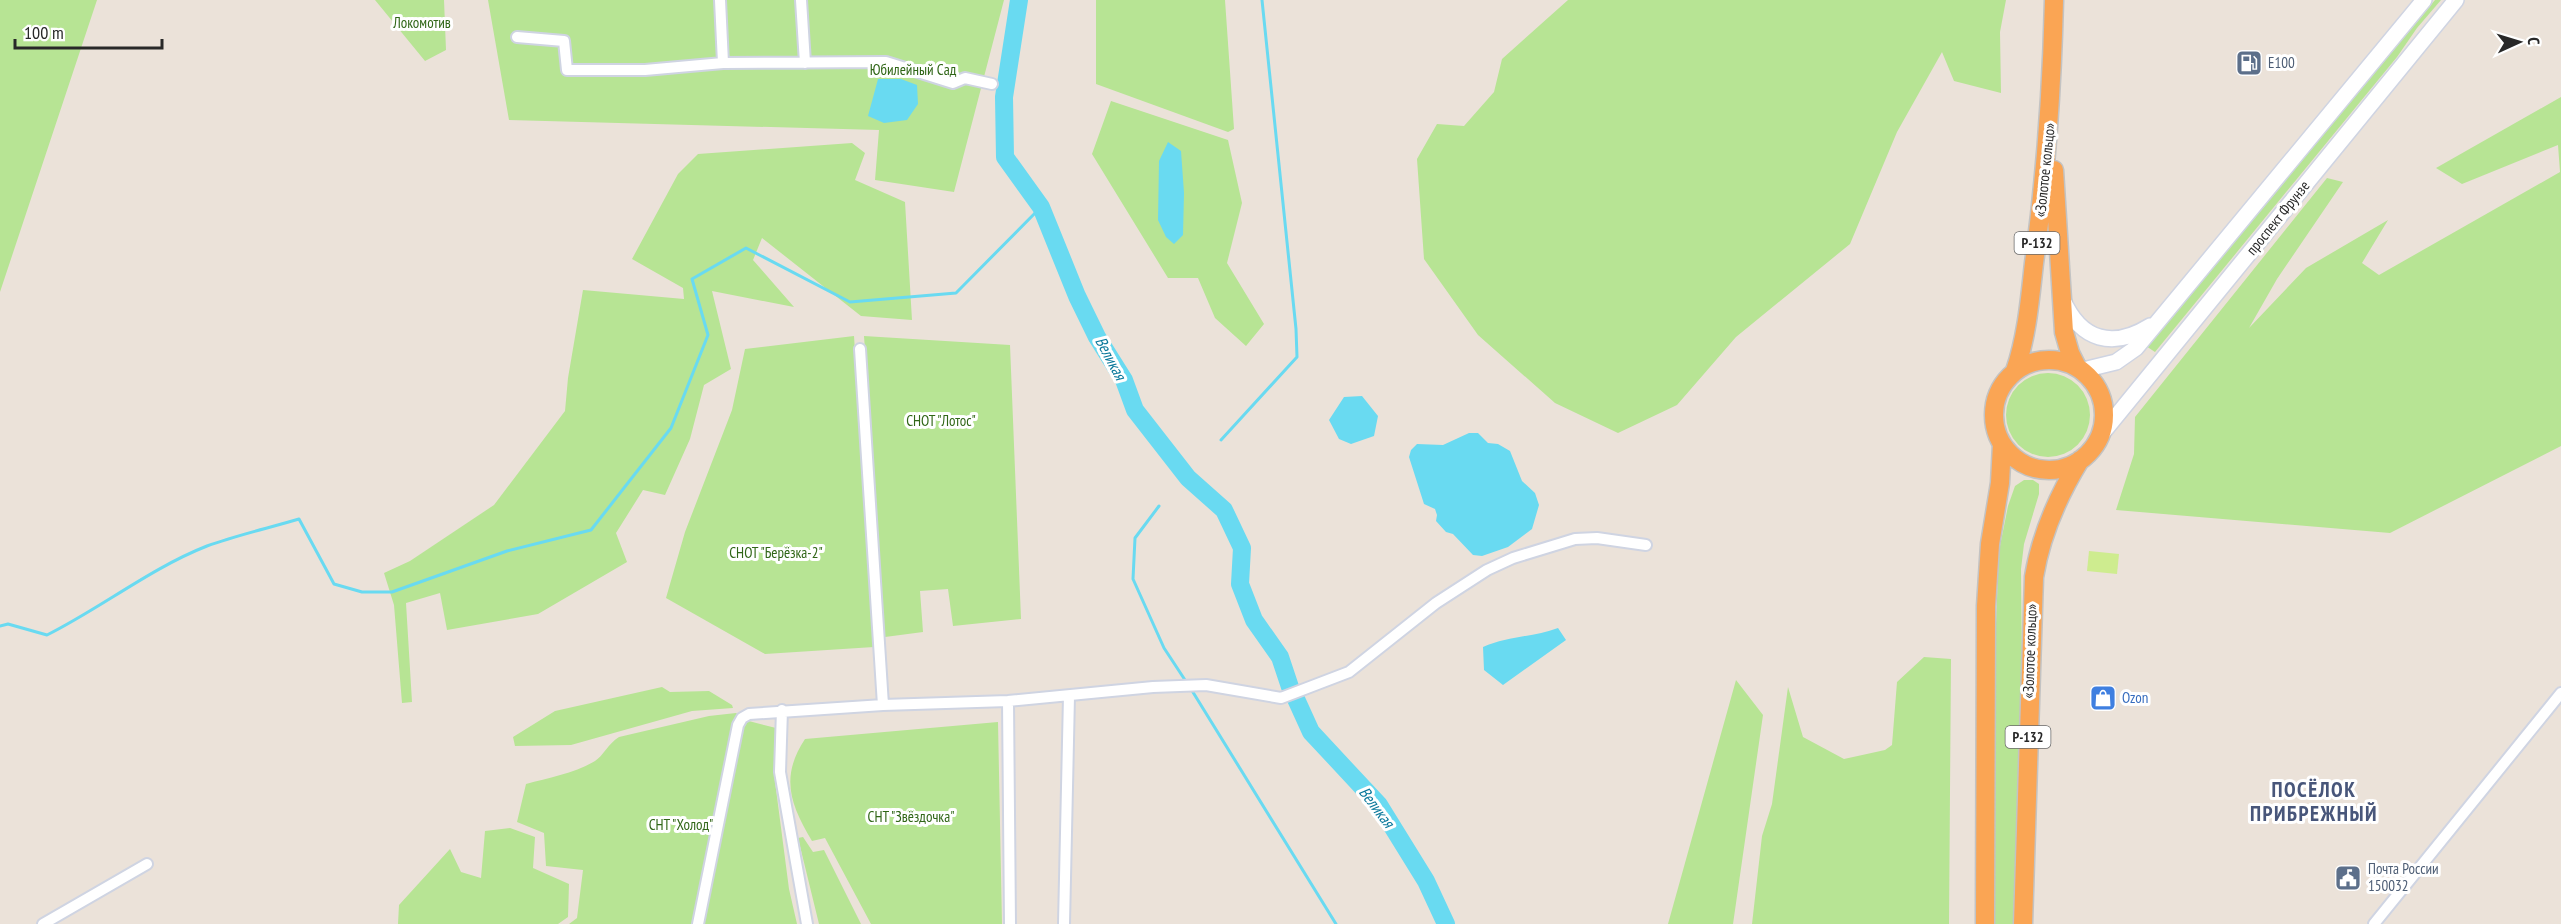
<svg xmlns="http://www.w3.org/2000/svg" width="2561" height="924" viewBox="0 0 2561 924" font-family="'PT Sans Narrow',sans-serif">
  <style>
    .green { fill: #b7e494 }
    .pitch { fill: #ceec8f }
    .water { fill: #69daf1 }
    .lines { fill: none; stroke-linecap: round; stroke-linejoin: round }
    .stream { stroke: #69daf1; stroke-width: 3 }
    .river { stroke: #69daf1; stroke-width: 18 }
    .minor-casing { stroke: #cfd4e2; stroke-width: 14 }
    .secondary-casing { stroke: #cfd4e2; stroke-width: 18 }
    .trunk-casing { stroke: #c3c3c3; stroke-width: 21 }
    .minor { stroke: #fff; stroke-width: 10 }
    .secondary { stroke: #fff; stroke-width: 15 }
    .trunk { stroke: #faa554; stroke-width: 18 }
    .labels { text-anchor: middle; stroke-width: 6; stroke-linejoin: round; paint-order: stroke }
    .shield { fill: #fff; stroke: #686868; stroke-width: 1.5 }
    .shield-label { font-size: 14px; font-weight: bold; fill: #282828 }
    .park-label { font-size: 15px; fill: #306617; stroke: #fff }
    .service-label { font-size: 15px; fill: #4e5e75; stroke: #fff; text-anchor: start }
    .street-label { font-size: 15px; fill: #282828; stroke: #fff }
    .shop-label { font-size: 15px; fill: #366cbe; stroke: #fff; text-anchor: start }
    .water-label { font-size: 16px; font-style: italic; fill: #0a789b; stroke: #fff }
    .district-label { font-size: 21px; font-weight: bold; letter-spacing: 1.5px; fill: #48567a; stroke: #fff }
  </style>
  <rect width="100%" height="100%" fill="#ebe2d9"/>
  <!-- green -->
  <path class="green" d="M0,0H97L0,292Z
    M375,0H444L446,50L425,61Z
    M488,0H1004L954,192L875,180L879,130L509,120Z
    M1096,0H1225L1234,129L1228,132L1096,84Z
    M1568,0H2006L2000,32L2001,93L1954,81L1942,52L1897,132L1850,244L1736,337L1677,405L1618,433L1555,403L1478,335L1424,259L1417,159L1437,124L1464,126L1494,92L1502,59Z
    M2435,0H2441L2417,28L2397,57L2155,352L2146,346Z
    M2561,97V446L2390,533L2116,510L2134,454L2135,417L2327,178L2343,182L2277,279L2249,328L2306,268L2388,220L2362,263L2379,275L2560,172L2558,145L2462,184L2436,168Z
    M1111,101L1228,140L1242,203L1227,263L1264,324L1246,346L1215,318L1198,278H1168L1092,154Z
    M852,143L865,153L855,180L905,202L912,320L861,316L762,238L753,260L794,307L712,291L731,369L704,385L690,439L665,495L643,490L616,533L627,562L538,614L447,630L440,593L406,603L412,702L402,703L394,605L384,573L410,561L494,505L565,411L568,378L583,290L684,299L683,288L632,259L678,174L698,154Z
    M854,336L874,647L765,654L666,598L685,532L732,410L745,349Z
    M864,336L1010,345L1021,619L953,626L948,589L920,591L923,632L885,637Z
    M2006 415a42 42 0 1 1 84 0a42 42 0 1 1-84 0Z
    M2024,480H2033L2039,484V494L2024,544L2021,569L2022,674L2013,924H1995L1994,673L1999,551L2008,506L2015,486Z
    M1924,657L1951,659L1949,924H1752L1762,836L1772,804L1788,687L1803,737L1844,759L1885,750L1892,745L1897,682Z
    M1736,680L1763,715L1733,924H1668Z
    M662,687L670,692L709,691L732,705L733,708L692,711L571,745L515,746L513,737L555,711Z
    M736,713L745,720L776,728L774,774L789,889L797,924H569L577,918L583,870L546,866L544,833L517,822L526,784C548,778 575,773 595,761C603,756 608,744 619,737L709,716Z
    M998,722L1002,924H871L825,838L812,841C790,804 780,777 805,739Z
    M510,828L535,837L533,868L569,884L568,917L558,924H398L399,905L450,849L461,872L481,878L485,831Z
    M803,837L813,852L824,850L861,924H819L798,838Z"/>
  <!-- pitch -->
  <path class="pitch" d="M2089,551L2119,554L2117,574L2087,571Z"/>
  <!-- water -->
  <path class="water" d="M878,79H901L917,85L918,104L907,120L884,123L868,116Z
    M1168,142L1181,151L1184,193L1183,235L1174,244L1166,237L1158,220L1159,161Z
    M1362,396L1378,416L1374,436L1351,444L1339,439L1329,420L1344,397Z
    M1469,433H1478L1488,443L1498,444L1510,451L1522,481L1535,493L1539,505L1532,529L1508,547L1482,556L1473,555L1453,534L1446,532L1436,521L1437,515L1435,509L1424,504L1409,457L1411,450L1417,444L1443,445Z
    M1558,628L1566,640L1503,685L1484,670L1483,647C1508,636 1534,637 1558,628Z"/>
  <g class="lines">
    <!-- stream -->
    <path class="stream" d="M1221,440L1297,357L1296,329L1262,0
      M1159,506L1135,538L1133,579L1164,648L1187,683
      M0,626L8,624L47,635C101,608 151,568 207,546C237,535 269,528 299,519L334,584L362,592H392L507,551L591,530L671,428L708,335L692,279L746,248L850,302L956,293L1041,207
      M1191,689L1336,924"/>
    <!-- river -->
    <path class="river" d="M1019,0L1004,97L1005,157L1041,207L1077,296L1097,337L1124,380L1135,410L1188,478L1224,510L1242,548L1240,584L1254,620L1280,657L1290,687
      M1296,699L1311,732L1379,805L1426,881L1446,924"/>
    <defs>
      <path id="minor" d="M720,0L723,63
        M801,0L805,63
        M517,37L564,41L567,70H645L723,63L886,62L953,83L965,78L992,84
        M860,349L883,705
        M1008,701L1010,924
        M782,710L780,772L807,924
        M43,924L147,864
        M698,924L738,725L742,718L749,714L883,705L1008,701L1153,687L1206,685L1281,698L1349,672L1436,603L1487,570L1513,558L1575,539L1597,538L1646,545
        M1064,924L1069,696
        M2374,924L2561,693"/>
      <path id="secondary" d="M2063,300C2081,341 2113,349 2150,326
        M2083,370L2116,362L2136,348L2424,0
        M2100,436L2456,0"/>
      <path id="trunk" d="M2054,170L2064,332L2070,353L2077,367
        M1994 415a55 55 0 1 1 110 0a55 55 0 1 1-110 0Z
        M2015,371C2027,336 2030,299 2034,263C2046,175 2052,88 2054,0
        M1985,924L1986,606L1990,544L2000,483L2002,444
        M2023,924L2034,577C2041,534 2058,496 2080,460"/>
    </defs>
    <!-- minor casing -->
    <use href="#minor" class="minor-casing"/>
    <!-- secondary casing -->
    <use href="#secondary" class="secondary-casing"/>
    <!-- trunk casing -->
    <use href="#trunk" class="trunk-casing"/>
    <!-- minor -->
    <use href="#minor" class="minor"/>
    <!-- secondary -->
    <use href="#secondary" class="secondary"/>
    <!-- trunk -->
    <use href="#trunk" class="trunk"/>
  </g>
  <!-- icons -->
  <defs>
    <symbol id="fuel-square" viewBox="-11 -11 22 22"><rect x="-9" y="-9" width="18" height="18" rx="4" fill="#5c6f8a" stroke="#fff"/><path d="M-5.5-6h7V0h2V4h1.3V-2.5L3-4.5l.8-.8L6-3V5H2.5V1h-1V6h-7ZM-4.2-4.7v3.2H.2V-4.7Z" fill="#fff"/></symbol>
    <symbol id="shop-square" viewBox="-11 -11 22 22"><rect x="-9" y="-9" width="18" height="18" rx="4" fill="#3f7fe0" stroke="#fff"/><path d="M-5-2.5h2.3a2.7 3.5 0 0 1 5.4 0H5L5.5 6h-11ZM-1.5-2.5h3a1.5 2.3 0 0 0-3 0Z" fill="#fff"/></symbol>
    <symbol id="civic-square" viewBox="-11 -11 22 22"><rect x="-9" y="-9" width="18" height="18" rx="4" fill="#5c6f8a" stroke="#fff"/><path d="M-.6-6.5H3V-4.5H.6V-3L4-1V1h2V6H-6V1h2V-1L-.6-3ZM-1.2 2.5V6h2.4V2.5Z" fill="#fff"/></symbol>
  </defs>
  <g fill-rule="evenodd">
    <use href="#fuel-square" x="2234" y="48" width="30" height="30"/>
    <use href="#shop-square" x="2088" y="683" width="30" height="30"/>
    <use href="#civic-square" x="2333" y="863" width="30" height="30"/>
  </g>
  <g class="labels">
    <!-- shield labels -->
    <g class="shield">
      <rect x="2014.5" y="232" width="45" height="22" rx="4.5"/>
      <rect x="2005.5" y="726" width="45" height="22" rx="4.5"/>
    </g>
    <g class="shield-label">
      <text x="2037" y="248">Р-132</text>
      <text x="2028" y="742">Р-132</text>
    </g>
    <!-- park labels -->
    <g class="park-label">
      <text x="422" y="28">Локомотив</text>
      <text x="913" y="75">Юбилейный Сад</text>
      <text x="941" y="426">СНОТ "Лотос"</text>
      <text x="776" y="558">СНОТ "Берёзка-2"</text>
      <text x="911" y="822">СНТ "Звёздочка"</text>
      <text x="681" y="830">СНТ "Холод"</text>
    </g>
    <!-- service labels -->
    <g class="service-label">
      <text x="2268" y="68">E100</text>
      <text x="2368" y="874">Почта России<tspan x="2368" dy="17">150032</tspan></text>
    </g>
    <!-- street labels -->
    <g class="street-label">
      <text transform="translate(2045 170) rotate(-84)" y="5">«Золотое кольцо»</text>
      <text transform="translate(2278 218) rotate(-51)" y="5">проспект Фрунзе</text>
      <text transform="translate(2030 651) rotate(-88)" y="5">«Золотое кольцо»</text>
    </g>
    <!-- shop labels -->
    <g class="shop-label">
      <text x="2122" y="703">Ozon</text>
    </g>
    <!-- water labels -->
    <g class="water-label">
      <text transform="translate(1111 358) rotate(62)" y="6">Великая</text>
      <text transform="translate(1377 807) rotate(53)" y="6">Великая</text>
    </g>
    <!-- district labels -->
    <g class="district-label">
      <text x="2314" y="797">ПОСЁЛОК<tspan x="2314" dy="24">ПРИБРЕЖНЫЙ</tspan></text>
    </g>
  </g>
  <!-- north arrow -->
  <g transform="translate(2519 42) rotate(86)" stroke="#ffffff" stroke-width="4.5" paint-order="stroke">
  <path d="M0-4.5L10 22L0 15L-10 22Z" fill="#282828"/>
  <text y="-9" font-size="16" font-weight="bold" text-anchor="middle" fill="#282828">С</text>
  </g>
  <!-- scale -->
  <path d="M15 39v9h147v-9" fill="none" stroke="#282828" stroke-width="3"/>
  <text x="24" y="39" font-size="18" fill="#282828" stroke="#ffffff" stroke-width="4.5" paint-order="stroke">100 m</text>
</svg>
